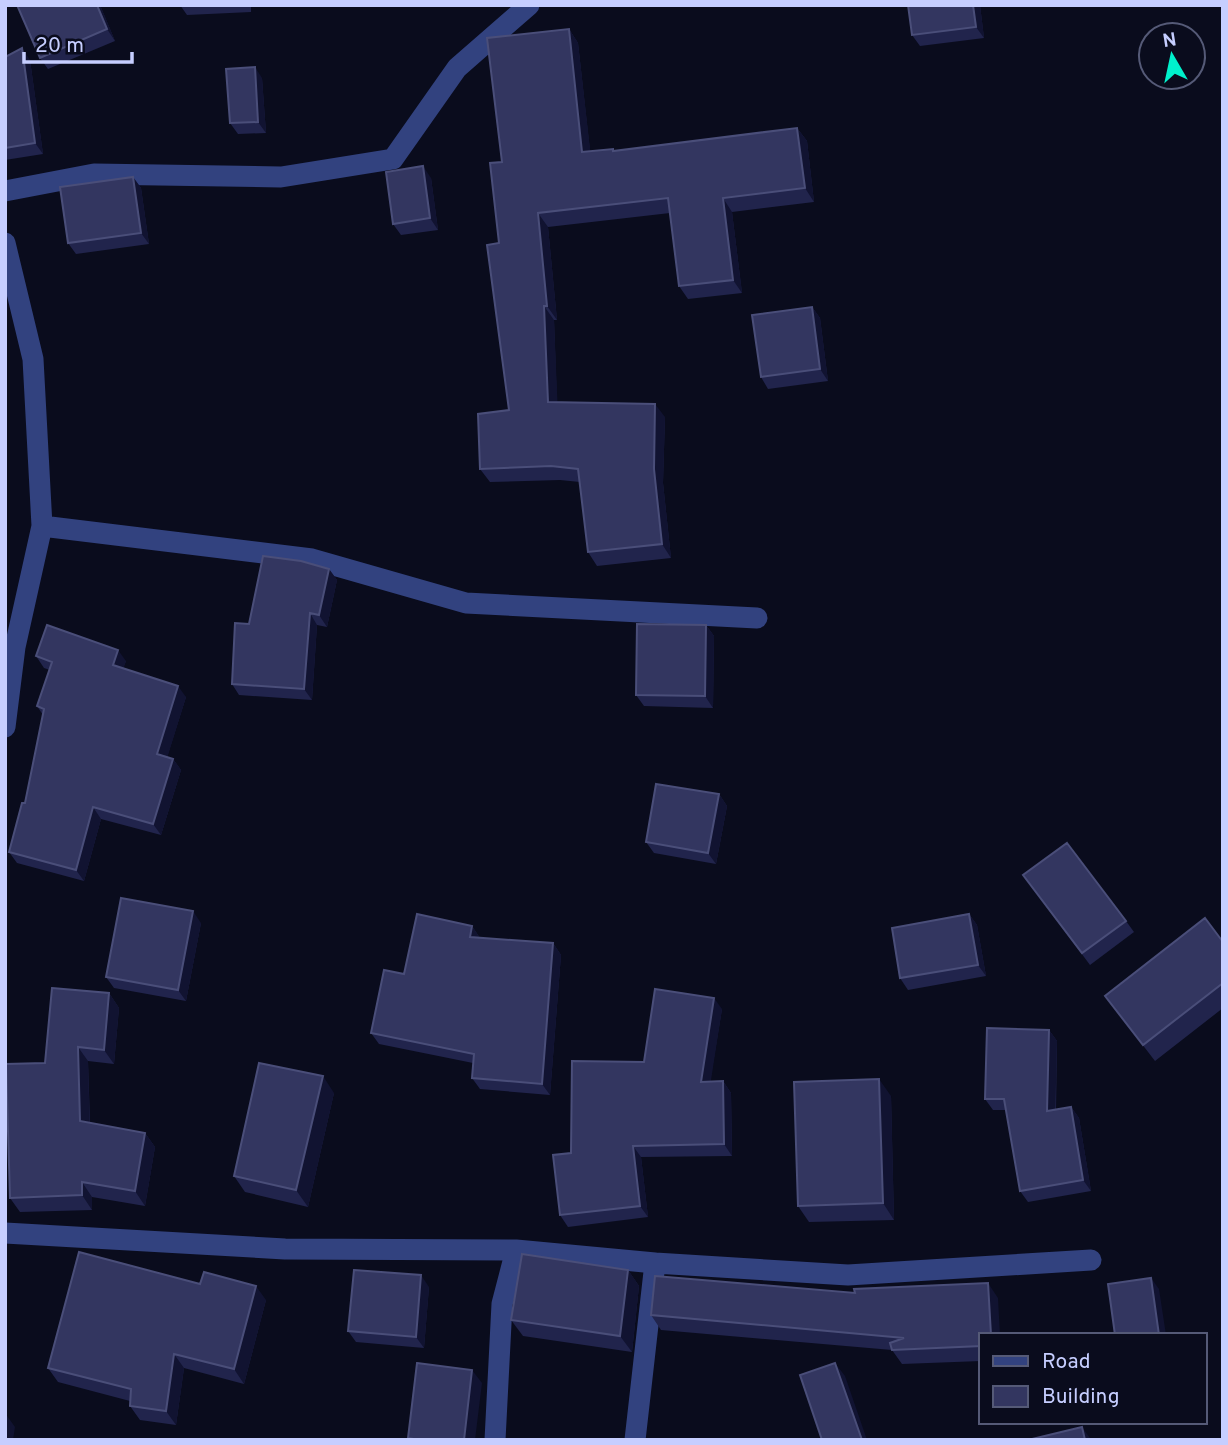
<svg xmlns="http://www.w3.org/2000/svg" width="1228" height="1445" viewBox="0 0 1228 1445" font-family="Overpass,sans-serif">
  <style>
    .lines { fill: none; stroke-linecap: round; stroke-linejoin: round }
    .minor { stroke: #32427f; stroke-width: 21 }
    .wall { fill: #21244c }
    .shaded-wall { fill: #111331 }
    .building { fill: #333660; stroke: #4a4e79; stroke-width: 2 }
  </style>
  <rect width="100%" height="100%" fill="#0a0c1d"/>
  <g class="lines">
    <!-- minor -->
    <path class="minor" d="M5,191L94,174L281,177L393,159L457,68L529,5
      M5,243L33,359L42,526L15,647L5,727
      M42,526L312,559L466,603L757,618
      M5,1233L285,1249L516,1250L655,1263L848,1275L1091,1260
      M495,1440L502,1304L516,1250
      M635,1440L655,1263"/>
  </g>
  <!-- wall -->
  <path class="wall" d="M18,5H100L115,41L48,69L40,58Z
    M180,5H251V12L187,15Z
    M980,5L984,38L920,46L912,35Z
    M569,29L578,43L590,151H614L797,128L807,141L814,202L732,212L742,293L688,299L679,286L670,213L548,227L557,320H554L557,402L665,417L663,483L671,558L597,566L588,552L580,482L560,480L490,482L480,469L509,410L499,243L502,162Z
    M5,57L30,60L43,154L5,160Z
    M262,78L266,133L238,134L230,123Z
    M133,177L141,188L149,244L76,254L68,243Z
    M431,178L438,230L401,235L393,224Z
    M812,307L820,318L828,381L768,389L761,377Z
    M329,569L337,580L327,627L317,625L312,700L239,695L232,684Z
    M706,625L714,636L713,708L644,706L636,695Z
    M36,656L126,661L123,668L186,697L167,757L173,759L181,770L161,835L101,819L84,881L17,863L9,852L25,803L43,715L37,706L50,670L44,668Z
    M719,794L727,806L716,864L654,853L646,842Z
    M1031,886L1126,921L1134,932L1090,965Z
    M969,914L977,925L986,976L908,990L900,978Z
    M201,923L186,1001L114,988L106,977Z
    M472,926L480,938L553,943L561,955L550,1095L480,1089L472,1078L473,1063L379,1044L371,1033L404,974Z
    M1223,942V1008L1155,1061L1105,996Z
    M109,993L119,1008L114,1064L88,1061L90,1123L145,1133L155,1147L145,1206L92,1197V1210L20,1212L10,1198L45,1063Z
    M722,1009L710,1082L723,1081L731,1093L732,1156L641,1157L648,1217L568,1227L560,1215L571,1153L644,1062Z
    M1049,1030L1057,1041L1056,1110L1071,1107L1079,1118L1091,1191L1028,1202L1020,1191L1006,1110H993L985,1099Z
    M334,1093L308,1207L245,1192L234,1176Z
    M891,1096L894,1220L809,1222L798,1206Z
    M628,1270L639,1286L632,1352L523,1336L511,1320Z
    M429,1287L424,1348L356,1342L348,1331Z
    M855,1293L998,1298L981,1335V1361L902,1364L892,1350L661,1330L651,1315Z
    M266,1300L244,1384L184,1368L176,1425L140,1420L130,1406V1401L58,1382L48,1368Z"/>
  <!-- shaded-wall -->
  <path class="shaded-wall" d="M97,5H100L115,41L107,29Z
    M973,5H980L984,38L976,27Z
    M569,29L578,43L592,166L582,152Z
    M22,48L30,60L43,154L35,143Z
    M255,67L262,78L266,133L258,122Z
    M797,128L807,141L814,202L805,188Z
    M423,166L431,178L438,230L430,218Z
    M133,177L141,188L149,244L141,233Z
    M723,198L732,212L742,293L733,280Z
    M538,213L548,227L557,320L547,306Z
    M544,306L554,320L558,415L548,402Z
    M812,307L820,318L828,381L820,369Z
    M655,404L665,417L663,483L671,558L662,544L654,469Z
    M329,569L337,580L327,627L319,615Z
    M310,613L317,625L312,700L304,689Z
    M706,625L714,636L713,708L705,696Z
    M118,650L126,661L121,676L113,665Z
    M178,686L186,697L165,765L157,754Z
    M173,759L181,770L161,835L153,824Z
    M719,794L727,806L716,864L708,853Z
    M93,807L101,819L84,881L76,870Z
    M193,911L201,923L186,1001L178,990Z
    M969,914L977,925L986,976L978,965Z
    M472,926L480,938L470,937Z
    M553,943L561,955L550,1095L542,1084Z
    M109,993L119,1008L114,1064L104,1050Z
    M714,998L722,1009L709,1093L701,1082Z
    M1049,1030L1057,1041L1055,1122L1047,1111Z
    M78,1047L88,1061L90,1136L80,1121Z
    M323,1076L334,1093L308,1207L296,1190Z
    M879,1079L891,1096L894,1220L883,1203Z
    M723,1081L731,1093L732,1156L724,1144Z
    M1071,1107L1079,1118L1091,1191L1083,1180Z
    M145,1133L155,1147L145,1206L135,1191Z
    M633,1146L641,1157L648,1217L640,1206Z
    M82,1182L92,1197V1210L82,1195Z
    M628,1270L639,1286L632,1352L620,1336Z
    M421,1275L429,1287L424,1348L416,1337Z
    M1151,1278L1159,1289L1166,1335H1159Z
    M988,1283L998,1298L1000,1335H991Z
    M256,1286L266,1300L244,1384L234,1369Z
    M174,1354L184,1368L176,1425L166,1411Z
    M835,1363L845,1376L867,1440H862Z
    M472,1370L482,1383L475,1440H464Z
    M5,1413L15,1427L13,1440H5Z
    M1082,1427L1090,1438L1091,1440H1085Z"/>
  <!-- building -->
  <path class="building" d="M17,5H97L107,29L40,58Z
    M908,5H973L976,27L912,35Z
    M569,29L582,152L613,149V151L797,128L805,188L723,198L733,280L679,286L668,198L538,213L547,306H544L548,402L655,404L654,469L662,544L588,552L578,469L551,466L480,469L478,414L509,410L487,245L499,243L490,163L502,162L487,38Z
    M22,48L35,143L5,148V57Z
    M255,67L258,122L230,123L226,69Z
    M423,166L430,218L393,224L386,172Z
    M133,177L141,233L68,243L60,187Z
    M812,307L820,369L761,377L752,315Z
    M263,556L301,561L329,569L319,615L310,613L304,689L232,684L235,623L249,624Z
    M637,624L706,625L705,696L636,695Z
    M47,625L118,650L113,665L178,686L157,754L173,759L153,824L93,807L76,870L9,852L22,803H25L44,709L37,706L52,662L36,656Z
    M656,784L719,794L708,853L646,842Z
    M1067,843L1126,921L1082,953L1023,875Z
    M121,898L193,911L178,990L106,977Z
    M417,914L472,926L470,937L553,943L542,1084L472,1078L474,1054L371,1033L384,970L404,974Z
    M969,914L978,965L900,978L892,928Z
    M1205,918L1223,942V983L1143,1045L1105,996Z
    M52,988L109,993L104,1050L78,1047L80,1121L145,1133L135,1191L82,1182V1195L10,1198L6,1064L45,1063Z
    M655,989L714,998L701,1082L723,1081L724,1144L633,1146L640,1206L560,1215L553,1155L571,1153L572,1061L644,1062Z
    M987,1028L1049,1030L1047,1111L1071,1107L1083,1180L1020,1191L1004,1099H985Z
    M259,1063L323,1076L296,1190L234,1176Z
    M879,1079L883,1203L798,1206L794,1082Z
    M79,1252L200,1284L204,1272L256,1286L234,1369L174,1354L166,1411L130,1406L131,1389L48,1368Z
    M522,1254L628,1270L620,1336L511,1320Z
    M354,1270L421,1275L416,1337L348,1331Z
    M655,1276L855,1293L854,1289L988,1283L991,1335H981V1346L892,1350L890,1343L904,1338L651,1315Z
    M1151,1278L1159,1335H1115L1108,1284Z
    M417,1363L472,1370L464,1440H419L408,1438Z
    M835,1363L862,1440H822L800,1375Z
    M1082,1427L1085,1440H1028Z"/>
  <!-- border -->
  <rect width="1228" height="1445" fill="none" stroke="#c6ceff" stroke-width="14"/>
  <!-- legend -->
  <rect x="979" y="1333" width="228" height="91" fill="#0a0c1d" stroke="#555a77" stroke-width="2"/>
  <rect x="993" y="1356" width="35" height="10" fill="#32427f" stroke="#555a77" stroke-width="2"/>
  <text x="1042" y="1368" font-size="21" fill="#c6ceff">Road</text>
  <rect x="993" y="1386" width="35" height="21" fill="#333660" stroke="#555a77" stroke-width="2"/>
  <text x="1042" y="1403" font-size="21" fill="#c6ceff">Building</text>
  <!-- north arrow -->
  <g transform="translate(1172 56) rotate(351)"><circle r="33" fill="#0a0c1d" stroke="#555a77" stroke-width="2"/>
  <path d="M0-5L12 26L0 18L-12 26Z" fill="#00f1cc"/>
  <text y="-10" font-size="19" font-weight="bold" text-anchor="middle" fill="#c6ceff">N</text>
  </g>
  <!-- scale -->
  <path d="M24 52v10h108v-10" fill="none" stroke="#c6ceff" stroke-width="3.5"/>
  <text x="35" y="52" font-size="21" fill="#c6ceff" stroke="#0a0c1d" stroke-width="5" paint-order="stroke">20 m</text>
</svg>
